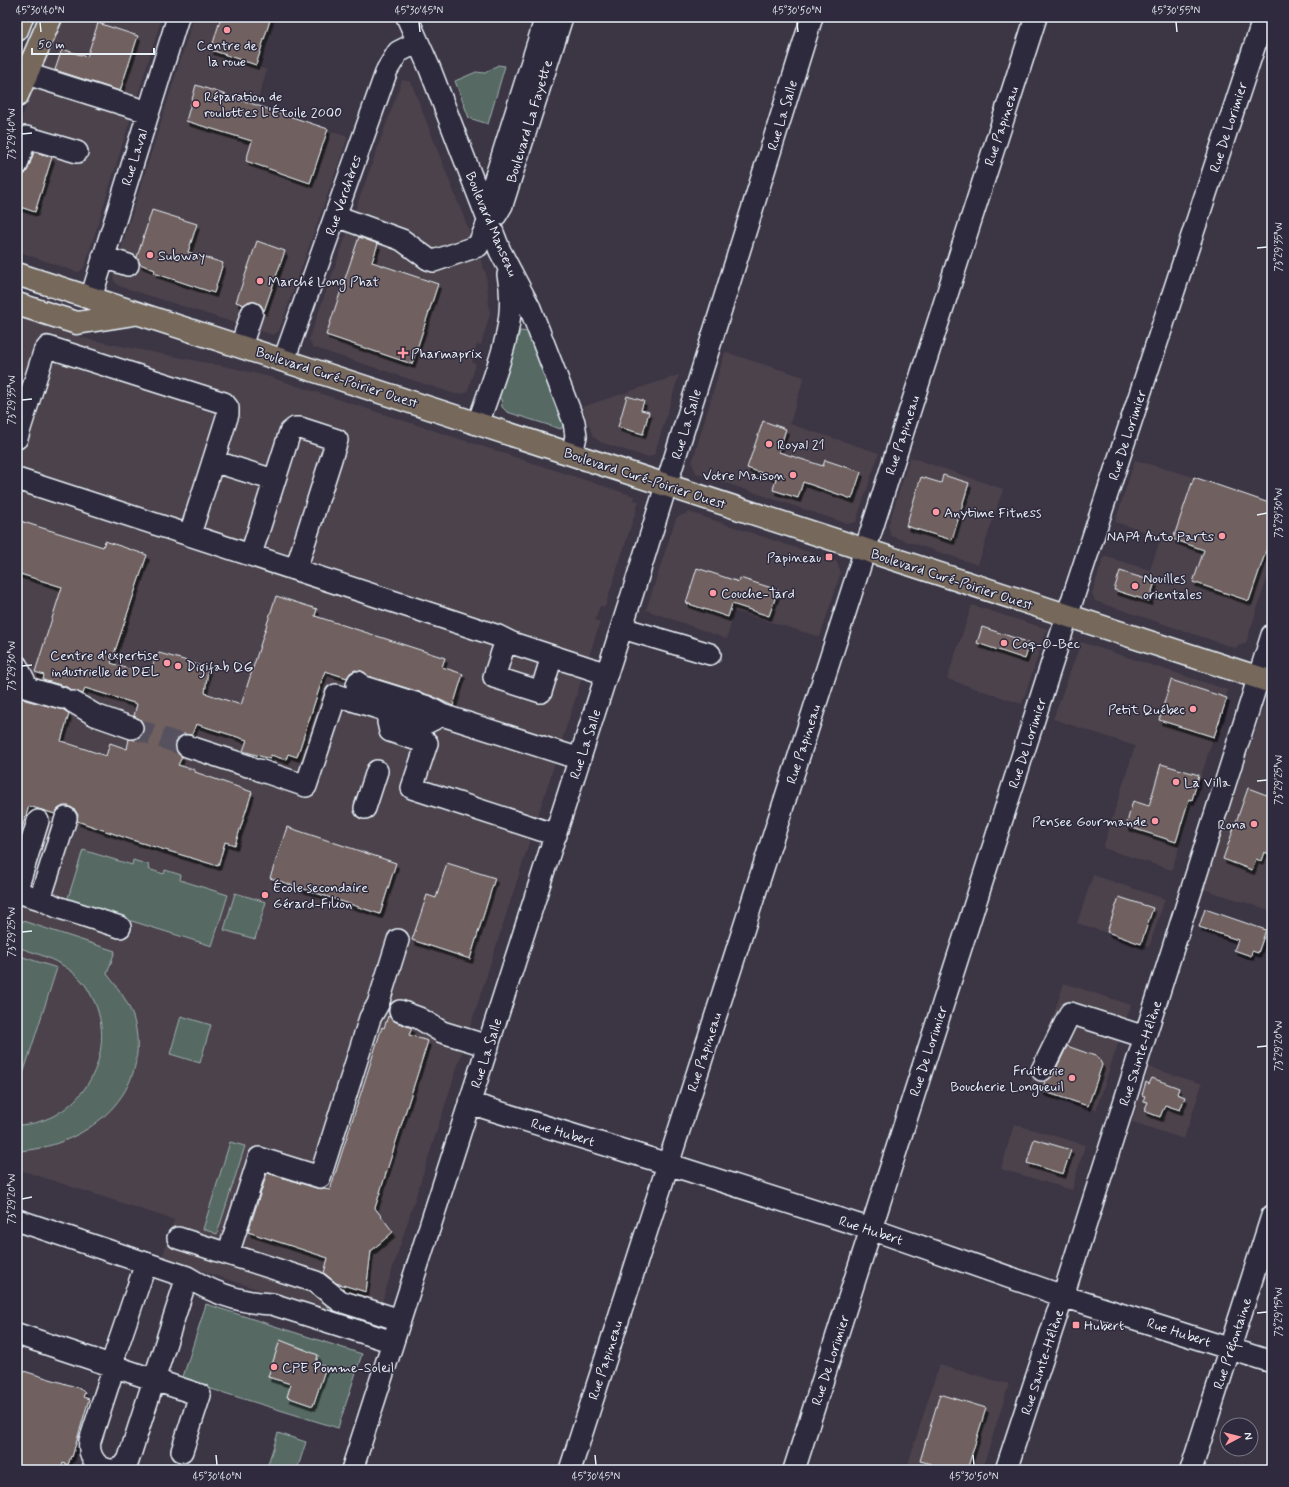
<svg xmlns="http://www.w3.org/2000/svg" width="1289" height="1487" viewBox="0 0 1289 1487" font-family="Mynerve,sans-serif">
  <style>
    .built { fill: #4c424c }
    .green { fill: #566a64; stroke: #9faeae; fill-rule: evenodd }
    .building { fill: #70605e; stroke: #e8f1f8; filter: url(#shadow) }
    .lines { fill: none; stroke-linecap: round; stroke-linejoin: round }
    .minor-tunnel { stroke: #56515f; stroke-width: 21; stroke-dasharray: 21 10; stroke-linecap: butt }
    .minor-casing { stroke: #e8f1f8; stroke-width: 24 }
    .major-casing { stroke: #e8f1f8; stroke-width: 25 }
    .highway-casing { stroke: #e8f1f8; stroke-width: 25 }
    .minor { stroke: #2f2a3d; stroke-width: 21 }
    .major { stroke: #76695c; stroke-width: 22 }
    .highway { stroke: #76695c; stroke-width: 22 }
    .ticks { fill: none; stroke: #e8f1f8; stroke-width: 1.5 }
    .poi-dot { fill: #ff9aa2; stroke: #2f2a3d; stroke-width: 1.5 }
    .labels { text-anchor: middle; stroke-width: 3; stroke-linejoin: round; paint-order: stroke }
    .poi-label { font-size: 14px; fill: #e8f1f8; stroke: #2f2a3d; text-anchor: start }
    .street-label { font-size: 14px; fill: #e8f1f8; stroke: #2f2a3d }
    .neatline { fill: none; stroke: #e8f1f8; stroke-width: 1.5 }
    .ticks-label { font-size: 10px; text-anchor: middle; fill: #e8f1f8 }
  </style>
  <defs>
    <filter id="shadow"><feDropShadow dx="2.5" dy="4.5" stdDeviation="0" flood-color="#0009"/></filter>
  </defs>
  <rect width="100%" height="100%" fill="#3c3544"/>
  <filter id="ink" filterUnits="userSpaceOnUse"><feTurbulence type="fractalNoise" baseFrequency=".025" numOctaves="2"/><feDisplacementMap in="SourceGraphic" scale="8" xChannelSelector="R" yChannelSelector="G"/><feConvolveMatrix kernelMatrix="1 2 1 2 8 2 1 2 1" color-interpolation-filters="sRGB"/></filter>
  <g filter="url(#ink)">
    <!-- built -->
    <path class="built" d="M64,17H162L85,266L81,271L76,272L17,251V128Z
      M194,17H275L259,67L267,70L256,106L348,137L279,331L273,335L119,286L114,281L113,274Z
      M402,80L411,82L486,274L490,314L481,345L477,344L472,362L476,364L467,393L455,394L312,347L309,339Z
      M17,317L91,340L233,368L270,377L634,496V500L639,501L605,607L600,606L595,620L600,622L374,1327L162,1258L174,1220L17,1169Z
      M725,352L804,377L790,424L879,453L856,522L848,524L696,473L692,463Z
      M679,375L655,453L652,456L646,457L600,442L593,436L582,407Z
      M910,457L1003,489L978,565L891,536L888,526Z
      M1135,460L1194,477L1272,504V564L1246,643L1235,648L1095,601L1092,593L1104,556L1150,570L1161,537L1115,522Z
      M689,512L836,561L841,572L820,637L734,611L727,639L646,610L676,518Z
      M972,605L1047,629L1022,704L947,679Z
      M1081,642L1228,690L1172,870L1103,848L1135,746L1053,719Z
      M1265,702L1272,704V911L1203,889Z
      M1093,875L1165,899L1149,947L1077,923Z
      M1064,983L1131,1005L1096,1110L1029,1088Z
      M1149,1067L1202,1084L1184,1139L1132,1122Z
      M1014,1124L1085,1145L1072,1190L1001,1169Z
      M939,1365L1009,1384L982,1470H906Z"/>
    <!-- green -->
    <path class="green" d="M498,65L505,66L488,124L469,118L455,81L476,72L485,73Z
      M520,331L529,332L564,424L561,429L507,412L502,407L501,399L499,398Z
      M83,850L132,865L133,860L149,865L148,869L164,874L165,870L181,875L180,880L228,895L212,946L67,901Z
      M235,893L266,902L255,939L224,930Z
      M17,919L115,951L107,974C119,989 131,1005 135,1024C151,1097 83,1148 17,1151V1125C78,1124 118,1058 95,1003C91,995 87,986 81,980C63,961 41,955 17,947Z
      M17,955L57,968L17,1093Z
      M181,1016L211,1025L200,1063L170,1054Z
      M230,1142L245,1146L217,1234L203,1229Z
      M206,1304L362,1354L338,1428L182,1380ZM280,1341L305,1349L304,1354L312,1353L318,1355L316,1364L326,1367L313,1405L287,1397L291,1384L268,1377Z
      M278,1433L306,1442L297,1470H266Z"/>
    <!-- building -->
    <path class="building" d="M221,17H271L256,65L211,50Z
      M98,23L138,36L120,91L55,70L62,49L87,57Z
      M196,85L328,129L310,183L246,161L252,141L186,121Z
      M34,152L52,157L35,212L17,206V184L19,177L25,174L28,169Z
      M152,210L197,224L188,252L223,263L214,293L154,273L155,270L140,264L137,257Z
      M359,237L378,244L372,262L438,284L412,364L326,335Z
      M257,241L285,251L264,311L261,305L255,302L249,301L244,305L236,302Z
      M627,396L644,401L641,410L649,412L643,434L618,427Z
      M763,421L786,429L779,452L823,466L825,460L861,472L852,499L803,482L798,498L773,490L776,478L747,468Z
      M943,475L969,483L952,540L906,526L921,477L941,483Z
      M1194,477L1272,504V533L1249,601L1193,582L1204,550L1173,539Z
      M17,520L103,547L105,541L147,555L111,663L147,675L159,653L184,660L208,669L205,693L241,705L276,596L317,609L315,616L445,658L442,667L463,674L453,706L432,696L368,676L361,671L355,670L350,673L347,678L325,671L297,757L288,754L286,760L271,755L270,759L243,751L247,740L196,724L192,735L184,734L179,737L176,742L175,749L182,757L178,765L195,770V772L252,792L235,845L225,842L218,866L132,840L77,821L78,815L75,810L69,806H63L58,809L55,814L29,806L20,834L17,833V693L25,700L64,710L69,714L61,741L106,756L110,743L127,749L129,739L135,740L140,737L144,726L141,720L134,716L137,704L85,688L83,694L71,690L65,686L43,680L44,675L35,672L62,587L17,573Z
      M697,568L739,582L740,578L778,590L769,616L732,604L728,617L686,603Z
      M1120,571L1155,582L1149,601L1114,590Z
      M982,627L1030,643L1025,659L977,643Z
      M1171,680L1227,698L1214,737L1159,720Z
      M1161,764L1199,775L1192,800L1189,799L1176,842L1126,826L1133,801L1149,806Z
      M1248,788L1272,797V855L1264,852L1261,861L1256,859L1252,870L1223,859Z
      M287,827L396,863L380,914L270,878Z
      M447,863L495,878L470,959L412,940L427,895L436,898Z
      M1119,897L1153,908L1141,944L1107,932Z
      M1205,909L1266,930L1258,953L1252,951L1251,956L1234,950L1238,940L1199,927Z
      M388,1016L396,1022L412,1028L409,1035L428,1041L375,1208L393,1232L371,1251L366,1292L336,1283L324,1273L328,1258L248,1232L267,1173L316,1188L330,1190L382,1027L384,1028Z
      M1067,1046L1098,1057L1102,1065L1088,1106L1042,1091L1045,1081L1053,1075Z
      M1152,1078L1179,1088L1177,1094L1185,1097L1180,1110L1165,1105L1160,1117L1144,1111L1148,1102L1143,1101L1145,1096L1142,1095L1146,1082L1149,1084Z
      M1034,1139L1071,1150L1063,1174L1027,1163Z
      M280,1340L318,1355L316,1363L326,1367L313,1406L287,1397L291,1384L268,1377Z
      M17,1369L76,1387L85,1392L83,1397L89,1399L72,1457L71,1456L68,1465L63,1463L61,1470H17Z
      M940,1394L986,1408L967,1470H930L932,1464L920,1461Z"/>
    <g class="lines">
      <!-- minor-tunnel -->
      <path class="minor-tunnel" d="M132,728L187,746"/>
      <defs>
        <path id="minor" d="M407,17L430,69L500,251L530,308L574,422L576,436L572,454
          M27,74L148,112
          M17,165L26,137L77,152
          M480,199L488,192L494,182L546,17
          M336,216L402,240L428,259L434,261L478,246L489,220L496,215L502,205L562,17
          M103,257L128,265
          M91,298L178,17
          M241,346L252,313
          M284,360L387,70L398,52L418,42
          M478,424C493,377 519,325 508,275
          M17,438L44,352L48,347L224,403L228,408V414L190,534
          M213,461L274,480
          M17,479L450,620L498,636L512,643L607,674
          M251,554L290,432L295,428H300L337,440L296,569
          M622,628L710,654
          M506,640L494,677L541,692L552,656
          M17,666L28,688L62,698
          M358,682L357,685L428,707L442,715
          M73,702L95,715L132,728
          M391,712L388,722L390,731L427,743L412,788L556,835
          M187,746L248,766
          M259,770L306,786L336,695L426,723L442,715L580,759
          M365,808L377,771
          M17,889L38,821
          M17,892L40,899L66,818
          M40,899L57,907L120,927
          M400,1011L419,1018L442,1032L488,1046
          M1042,1070L1070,1013L1145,1037
          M469,1103L668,1164L871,1229L1063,1296L1272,1362
          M17,1220L187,1277C213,1293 242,1303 272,1304L393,1342
          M178,1238L316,1282L340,1301L400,1320
          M228,1254L259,1158L320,1177L370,1018L378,1004L398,940
          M146,1263L115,1354L111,1376L90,1441C86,1464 111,1481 128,1461L187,1277
          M17,1334L200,1395L182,1451
          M352,1470L633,592L812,17
          M570,1470L1036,17
          M794,1470L1067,616L1264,17
          M1006,1470L1063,1296L1272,635
          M1191,1470L1272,1216"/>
        <path id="major" d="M17,96L51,17
          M17,274L1272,682
          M17,304L77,323L134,314"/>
        <path id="highway" d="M17,30L22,17"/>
      </defs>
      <!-- minor casing -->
      <use href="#minor" class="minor-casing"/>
      <!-- major casing -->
      <use href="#major" class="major-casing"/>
      <!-- highway casing -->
      <use href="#highway" class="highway-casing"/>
      <!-- minor -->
      <use href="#minor" class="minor"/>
      <!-- major -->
      <use href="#major" class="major"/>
      <!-- highway -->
      <use href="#highway" class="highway"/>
    </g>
  </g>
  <!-- ticks -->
  <path class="ticks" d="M40,22L41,32M419,22L420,32M797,22L798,32M1176,22L1177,32M22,134L32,133M1257,248L1267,247M22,400L32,399M1257,515L1267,513M22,666L32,665M1257,781L1267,780M22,932L32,931M1257,1047L1267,1046M22,1199L32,1197M1257,1313L1267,1312M216,1455L217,1465M595,1455L596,1465M973,1455L974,1465"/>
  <!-- markers -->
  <g class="poi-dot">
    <circle cx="227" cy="30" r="4"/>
    <circle cx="196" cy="104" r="4"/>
    <circle cx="150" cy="255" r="4"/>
    <circle cx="260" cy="281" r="4"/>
    <path d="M401 347h4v4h4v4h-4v4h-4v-4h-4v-4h4z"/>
    <circle cx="769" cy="444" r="4"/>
    <circle cx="793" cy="475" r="4"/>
    <circle cx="936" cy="512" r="4"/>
    <circle cx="1222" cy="536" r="4"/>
    <rect x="825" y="553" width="8" height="8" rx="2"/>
    <circle cx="1135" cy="586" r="4"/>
    <circle cx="713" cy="593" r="4"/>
    <circle cx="1004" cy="643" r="4"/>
    <circle cx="167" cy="663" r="4"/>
    <circle cx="178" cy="666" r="4"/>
    <circle cx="1193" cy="709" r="4"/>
    <circle cx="1176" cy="782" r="4"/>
    <circle cx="1155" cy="821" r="4"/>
    <circle cx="1254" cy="824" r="4"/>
    <circle cx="265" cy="895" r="4"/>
    <circle cx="1072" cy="1078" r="4"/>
    <rect x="1072" y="1321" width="8" height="8" rx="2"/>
    <circle cx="274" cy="1367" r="4"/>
  </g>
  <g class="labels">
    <!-- poi labels -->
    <g class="poi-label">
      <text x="227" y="50" text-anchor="middle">Centre de<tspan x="227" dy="16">la roue</tspan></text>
      <text x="204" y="101">Réparation de<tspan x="204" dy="16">roulottes L'Étoile 2000</tspan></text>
      <text x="158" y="260">Subway</text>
      <text x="268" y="286">Marché Long Phat</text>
      <text x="411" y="358">Pharmaprix</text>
      <text x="777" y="449">Royal 21</text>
      <text x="785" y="480" text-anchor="end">Votre Maison</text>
      <text x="944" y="517">Anytime Fitness</text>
      <text x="1214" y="541" text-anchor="end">NAPA Auto Parts</text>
      <text x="821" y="562" text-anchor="end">Papineau</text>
      <text x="1143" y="583">Nouilles<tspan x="1143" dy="16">orientales</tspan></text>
      <text x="721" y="598">Couche-Tard</text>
      <text x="1012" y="648">Coq-O-Bec</text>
      <text x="159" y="660" text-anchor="end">Centre d'expertise<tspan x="159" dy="16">industrielle de DEL</tspan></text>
      <text x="186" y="671">Digifab QG</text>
      <text x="1185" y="714" text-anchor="end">Petit Québec</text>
      <text x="1184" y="787">La Villa</text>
      <text x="1147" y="826" text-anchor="end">Pensee Gourmande</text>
      <text x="1246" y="829" text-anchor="end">Rona</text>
      <text x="273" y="892">École secondaire<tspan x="273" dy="16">Gérard-Filion</tspan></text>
      <text x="1064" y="1075" text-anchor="end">Fruiterie<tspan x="1064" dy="16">Boucherie Longueuil</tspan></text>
      <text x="1084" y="1330">Hubert</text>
      <text x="282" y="1372">CPE Pomme-Soleil</text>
    </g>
    <!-- street labels -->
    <g class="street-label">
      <text transform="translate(782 115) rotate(-73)" y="5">Rue La Salle</text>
      <text transform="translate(529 121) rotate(-73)" y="5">Boulevard La Fayette</text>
      <text transform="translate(1001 126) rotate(-72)" y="5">Rue Papineau</text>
      <text transform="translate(1228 127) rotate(-72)" y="5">Rue De Lorimier</text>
      <text transform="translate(134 157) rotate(-73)" y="5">Rue Laval</text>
      <text transform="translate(343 195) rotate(-71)" y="5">Rue Verchères</text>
      <text transform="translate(492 224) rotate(67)" y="5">Boulevard Manseau</text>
      <text transform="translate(337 377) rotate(18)" y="5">Boulevard Curé-Poirier Ouest</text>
      <text transform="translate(686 424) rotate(-73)" y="5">Rue La Salle</text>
      <text transform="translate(902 435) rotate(-72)" y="5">Rue Papineau</text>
      <text transform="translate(1127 435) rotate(-72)" y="5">Rue De Lorimier</text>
      <text transform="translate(645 478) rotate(18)" y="5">Boulevard Curé-Poirier Ouest</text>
      <text transform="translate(952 579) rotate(18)" y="5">Boulevard Curé-Poirier Ouest</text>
      <text transform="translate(1027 743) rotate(-72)" y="5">Rue De Lorimier</text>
      <text transform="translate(585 744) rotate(-72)" y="5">Rue La Salle</text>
      <text transform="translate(803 744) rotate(-72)" y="5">Rue Papineau</text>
      <text transform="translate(928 1051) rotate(-72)" y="5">Rue De Lorimier</text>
      <text transform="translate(704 1052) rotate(-72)" y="5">Rue Papineau</text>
      <text transform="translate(486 1053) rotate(-72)" y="5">Rue La Salle</text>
      <text transform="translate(1140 1053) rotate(-72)" y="5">Rue Sainte-Hélène</text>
      <text transform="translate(563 1132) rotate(17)" y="5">Rue Hubert</text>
      <text transform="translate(871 1230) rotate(18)" y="5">Rue Hubert</text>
      <text transform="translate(1179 1332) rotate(18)" y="5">Rue Hubert</text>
      <text transform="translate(1232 1343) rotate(-72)" y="5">Rue Préfontaine</text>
      <text transform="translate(605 1360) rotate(-72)" y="5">Rue Papineau</text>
      <text transform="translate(830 1360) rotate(-72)" y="5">Rue De Lorimier</text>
      <text transform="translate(1042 1362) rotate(-72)" y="5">Rue Sainte-Hélène</text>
    </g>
  </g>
  <!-- margin -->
  <rect width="1289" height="1487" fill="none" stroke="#2f2a3d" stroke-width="44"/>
  <!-- north arrow -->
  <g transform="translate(1239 1437) rotate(83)"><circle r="19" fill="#2f2a3d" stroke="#797a88"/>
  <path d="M0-3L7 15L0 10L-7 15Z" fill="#ff9aa2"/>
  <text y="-6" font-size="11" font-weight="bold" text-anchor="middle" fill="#e8f1f8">N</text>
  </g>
  <!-- scale -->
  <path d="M32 48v6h122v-6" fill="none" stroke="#e8f1f8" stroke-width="2"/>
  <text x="38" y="48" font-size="12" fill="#e8f1f8" stroke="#2f2a3d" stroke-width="3" paint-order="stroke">50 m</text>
  <rect x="22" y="22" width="1245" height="1443" class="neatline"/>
  <g class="ticks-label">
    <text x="40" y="14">45°30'40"N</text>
    <text x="419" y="14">45°30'45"N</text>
    <text x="797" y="14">45°30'50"N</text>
    <text x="1176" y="14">45°30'55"N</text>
    <text transform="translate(11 134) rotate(-90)" y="4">73°29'40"W</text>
    <text transform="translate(1278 247) rotate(-90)" y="4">73°29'35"W</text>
    <text transform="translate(11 400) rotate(-90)" y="4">73°29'35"W</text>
    <text transform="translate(1278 513) rotate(-90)" y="4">73°29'30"W</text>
    <text transform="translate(11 666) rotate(-90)" y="4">73°29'30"W</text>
    <text transform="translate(1278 780) rotate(-90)" y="4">73°29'25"W</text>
    <text transform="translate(11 932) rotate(-90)" y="4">73°29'25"W</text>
    <text transform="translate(1278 1046) rotate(-90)" y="4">73°29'20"W</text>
    <text transform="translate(11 1199) rotate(-90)" y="4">73°29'20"W</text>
    <text transform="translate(1278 1312) rotate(-90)" y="4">73°29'15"W</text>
    <text x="217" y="1480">45°30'40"N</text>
    <text x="596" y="1480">45°30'45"N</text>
    <text x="974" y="1480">45°30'50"N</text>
  </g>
</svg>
